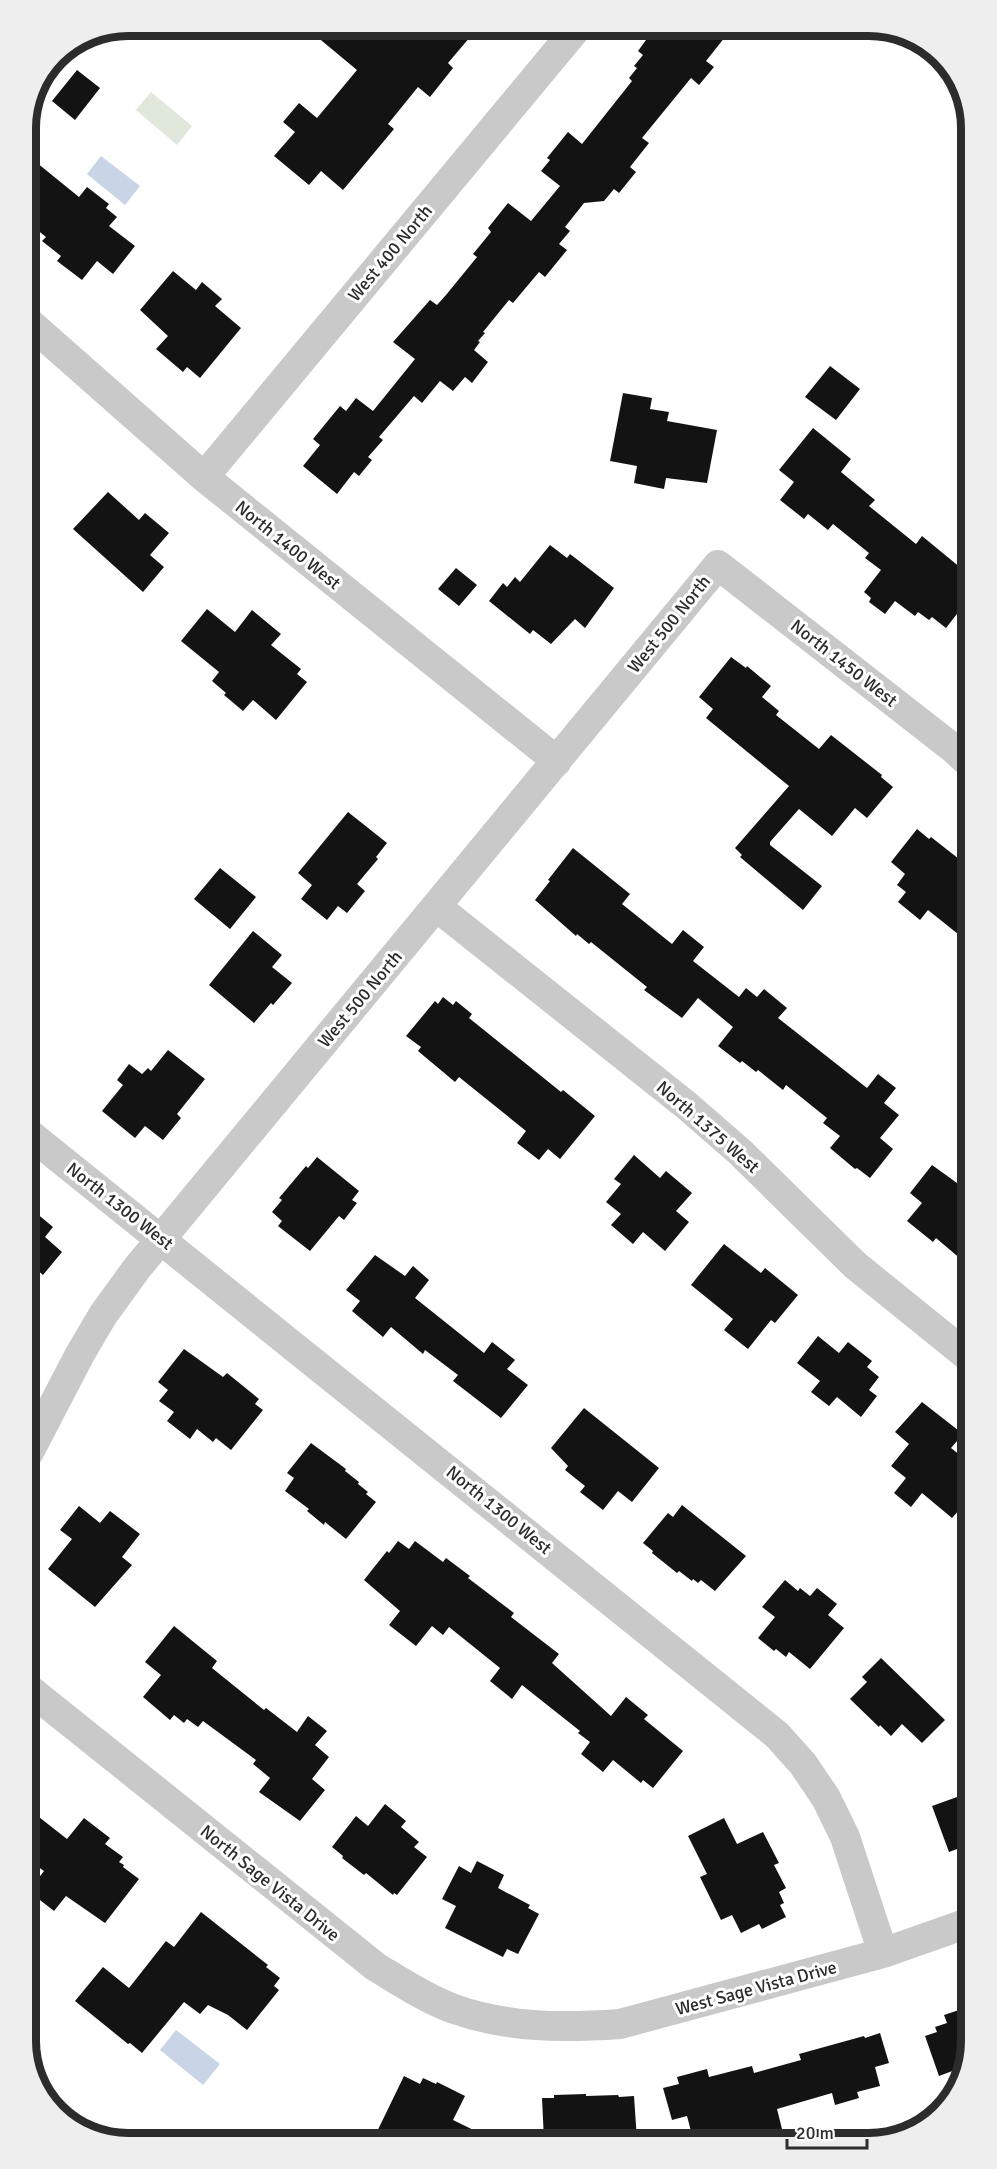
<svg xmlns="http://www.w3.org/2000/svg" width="997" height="2169" viewBox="0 0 997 2169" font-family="Signika,sans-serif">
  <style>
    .green { fill: #dfe8da }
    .water { fill: #c9d5e6 }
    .building { fill: #131313 }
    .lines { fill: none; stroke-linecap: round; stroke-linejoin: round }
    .minor { stroke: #c9c9c9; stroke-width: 30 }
    .labels { text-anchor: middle; stroke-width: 6; stroke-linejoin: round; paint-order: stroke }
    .street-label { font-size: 18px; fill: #2c2c2c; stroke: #fff }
    .rim { fill: none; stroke: #2c2c2c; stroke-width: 8 }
  </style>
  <rect width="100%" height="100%" fill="#fff"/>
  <!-- green -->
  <path class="green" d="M151,92L192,126L177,145L136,110Z"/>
  <!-- water -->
  <path class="water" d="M101,156L140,186L125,205L87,174Z
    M176,2030L220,2064L203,2085L160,2050Z"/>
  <!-- building -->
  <path class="building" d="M712,27L725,37L706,61L714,67L699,85L691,78L642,138L649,143L630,167L636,172L619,193L614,189L604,201L584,203L565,227L570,231L559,244L567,250L545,277L539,272L513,303L509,300L483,332L485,333L478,341L480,342L474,350L488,362L472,383L465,377L453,391L440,381L422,403L414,396L379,437L383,440L368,457L372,460L359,476L354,472L337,494L303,466L320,445L313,439L340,406L346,411L356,398L373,411L415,359L393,342L430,300L437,305L446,295L477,257L473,254L491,232L488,228L508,203L531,221L560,186L541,171L550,160L547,158L568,132L582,144L632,81L629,78L637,68L634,66L643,55L638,51L646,40L631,28Z
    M476,30L448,63L453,68L430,97L418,87L388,124L394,129L343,190L321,171L309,185L274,156L295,132L283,122L299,103L317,118L357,70L310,31Z
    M77,70L100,88L75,120L52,101Z
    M26,154L79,197L87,187L109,204L106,208L117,217L109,226L135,246L113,274L97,261L82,280L57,261L61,256L42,241L46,237L36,229L38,226L26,217Z
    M173,271L196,290L202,282L222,299L215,306L241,328L200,378L187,367L183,372L156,349L168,336L140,310Z
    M830,366L860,389L836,420L805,397Z
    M623,393L652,398L650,409L669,412L667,421L717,430L707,483L666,478L664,489L634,483L637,466L610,461Z
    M813,428L851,459L841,472L875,500L869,506L916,544L922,536L967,573V601L946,628L932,617L929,620L918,612L915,616L895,601L885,614L869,602L871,598L864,592L881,570L865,558L869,553L833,524L828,530L808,514L804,519L780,500L794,482L779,470Z
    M108,492L139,520L145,513L169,533L150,555L164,567L143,592L73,529Z
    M550,545L567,558L570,554L614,588L585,628L575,619L551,644L533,630L530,634L489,601L503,583L507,587L515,577L520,582Z
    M456,568L477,585L459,606L438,589Z
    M207,609L235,632L252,610L281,634L271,645L301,669L297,674L307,682L276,720L253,700L243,711L224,695L226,693L212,681L219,672L181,641Z
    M731,657L746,668L747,666L771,686L762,697L779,711L776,715L819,749L831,735L882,775L881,777L893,787L867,818L855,808L832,836L799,809L770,842V845L822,886L803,910L740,857L742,855L735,848L789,786L706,718L713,709L699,697Z
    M348,812L387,843L376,857L378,859L357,884L365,891L347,913L338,906L327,920L301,899L312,885L298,873Z
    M917,829L929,839L931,837L959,859L957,862L968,870V942L928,910L920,920L898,902L906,892L897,885L905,874L891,862Z
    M573,848L630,894L622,904L672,944L683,930L704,947L693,961L739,997L746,988L757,997L764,989L787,1008L778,1018L867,1088L878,1074L896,1088L884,1103L899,1115L880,1138L893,1149L870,1178L857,1168L855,1169L830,1148L840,1136L823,1123L827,1118L786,1085L783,1090L758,1070L756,1072L742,1061L740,1063L718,1046L733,1027L698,998L682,1018L644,990L647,987L591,942L589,944L577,934L576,936L535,900L550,881L548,880Z
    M220,868L256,897L230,929L194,899Z
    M253,931L282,955L272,967L292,983L273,1005L271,1003L254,1023L209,985Z
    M443,997L453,1005L456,1001L472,1014L469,1018L561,1092L563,1090L595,1116L560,1159L548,1149L539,1160L517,1143L526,1131L459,1077L455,1082L418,1051L421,1047L406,1036L435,1001L438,1004Z
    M168,1050L205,1079L177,1114L181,1118L163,1140L145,1126L135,1138L102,1111L123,1085L117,1080L129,1064L142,1074L148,1068L151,1071Z
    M634,1155L660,1178L666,1171L692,1193L676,1211L689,1222L665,1251L643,1232L633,1244L611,1225L621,1214L606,1202L621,1184L614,1179Z
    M317,1157L359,1191L352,1200L357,1203L344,1220L339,1216L310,1251L278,1226L282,1221L272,1212L282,1200L279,1198L306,1166L308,1168Z
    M932,1165L957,1183L969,1168V1266L936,1238L933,1242L907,1221L922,1203L910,1193Z
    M29,1207L53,1227L45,1237L62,1252L43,1275L29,1263Z
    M724,1244L761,1273L765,1268L798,1295L775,1323L771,1320L748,1349L724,1330L733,1319L691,1285Z
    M375,1255L405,1276L413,1266L429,1280L415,1298L484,1353L492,1342L515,1360L507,1369L528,1385L501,1418L453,1381L458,1375L425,1350L423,1354L391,1327L383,1337L352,1311L360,1301L346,1290Z
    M818,1336L839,1353L848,1342L872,1361L867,1367L879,1377L869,1390L877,1396L861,1417L837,1397L829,1406L811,1392L820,1381L797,1363Z
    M184,1349L223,1377L227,1373L259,1399L255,1404L263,1410L231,1450L216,1438L213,1442L197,1429L190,1439L167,1421L174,1412L159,1401L168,1390L158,1382Z
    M922,1402L963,1434L951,1448L970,1463V1498L952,1518L922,1493L911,1507L894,1493L906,1478L891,1466L909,1444L895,1432Z
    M584,1408L659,1468L632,1502L618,1491L603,1510L580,1492L585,1486L565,1470L568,1466L551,1448Z
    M311,1443L346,1469L345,1471L359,1482L358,1484L368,1492L366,1494L376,1502L346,1539L325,1522L324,1525L307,1511L309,1509L285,1491L294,1478L287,1473Z
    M682,1505L746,1556L715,1591L701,1580L698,1583L693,1579L692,1581L679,1571L677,1573L652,1553L653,1551L643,1543L668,1513L673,1517Z
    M79,1506L100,1523L110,1511L140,1534L122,1557L132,1565L95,1607L48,1569L72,1539L60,1530Z
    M398,1541L409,1549L415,1541L443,1562L446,1558L470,1576L468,1578L514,1613L511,1617L559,1654L552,1663L611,1716L626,1697L648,1715L644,1719L683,1751L653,1788L643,1780L641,1783L613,1760L603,1772L581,1754L590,1742L578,1733L580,1731L522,1685L512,1699L490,1681L500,1668L449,1627L443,1635L432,1626L416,1646L389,1625L400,1611L364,1580L387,1551L389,1553Z
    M785,1580L798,1591L800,1588L810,1596L817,1588L837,1604L828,1615L844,1628L810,1669L789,1652L786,1657L776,1649L774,1651L758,1638L775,1617L762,1607Z
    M174,1626L217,1661L212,1668L264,1710L266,1708L297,1732L308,1716L327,1731L315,1745L329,1757L312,1779L325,1790L300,1821L259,1792L270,1778L253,1764L256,1760L203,1721L198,1727L187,1719L184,1723L174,1715L170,1720L143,1697L161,1675L145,1662Z
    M881,1658L945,1720L922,1743L902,1724L891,1736L880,1725L879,1727L850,1699L867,1682L862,1677Z
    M971,1792V1844L949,1852L932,1806Z
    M385,1804L406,1821L401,1827L419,1842L414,1847L427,1857L397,1895L394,1893L393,1895L366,1873L364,1875L342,1858L343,1856L332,1847L356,1816L368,1826Z
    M30,1810L67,1839L84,1818L110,1838L105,1844L123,1857L119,1862L124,1865L123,1867L139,1879L105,1923L66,1896L54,1911L31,1893V1888L44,1871L30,1861Z
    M724,1818L737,1844L763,1832L779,1863L774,1865L786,1888L779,1892L784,1903L780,1905L786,1917L762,1929L759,1924L741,1933L732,1915L721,1920L700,1877L707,1874L688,1836Z
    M477,1861L504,1875L498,1888L530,1905L528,1908L539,1914L518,1954L507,1949L503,1957L445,1928L456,1906L442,1899L459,1866L471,1873Z
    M201,1912L268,1965L266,1967L280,1978L274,1986L279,1990L247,2030L228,2015L208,2005L200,2014L184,2002L142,2053L130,2043L128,2044L75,2001L103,1967L129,1988L166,1941L174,1947Z
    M971,2006V2041L963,2067L939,2076L925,2036L937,2032L935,2027L947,2023L944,2015Z
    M880,2033L889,2063L875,2067L880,2086L857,2092L859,2098L835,2105L832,2093L777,2109L782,2129L746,2139H693L687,2116L672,2120L663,2088L679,2084L677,2077L707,2069L709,2077L752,2066L754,2073L801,2060L799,2054L864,2036L865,2038Z
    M404,2076L420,2084L423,2078L436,2084L437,2082L465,2096L453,2120L496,2141L372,2142Z
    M586,2094V2096L618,2095L619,2097L634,2096L637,2140H544L542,2098H554V2095Z"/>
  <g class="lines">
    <!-- minor -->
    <path class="minor" d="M26,320L204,477L557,761
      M204,477L576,29
      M437,907L686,1105L740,1152L855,1265L970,1358
      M28,1133L777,1735L803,1764L826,1798L845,1837L883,1953
      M29,1452L80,1354L103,1315L137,1268L718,565L954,749L968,762
      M30,1690L376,1967C401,1982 427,1999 454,2009C508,2028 563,2028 620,2024L883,1953L971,1922"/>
  </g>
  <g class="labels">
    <!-- street labels -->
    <g class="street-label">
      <text transform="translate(390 253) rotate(-50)" y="6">West 400 North</text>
      <text transform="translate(288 545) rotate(39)" y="6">North 1400 West</text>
      <text transform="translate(669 624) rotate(-51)" y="6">West 500 North</text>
      <text transform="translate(844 663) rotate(38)" y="6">North 1450 West</text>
      <text transform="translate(360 999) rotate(-50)" y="6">West 500 North</text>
      <text transform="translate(708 1127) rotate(41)" y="6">North 1375 West</text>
      <text transform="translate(120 1206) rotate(38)" y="6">North 1300 West</text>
      <text transform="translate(499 1510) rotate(39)" y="6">North 1300 West</text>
      <text transform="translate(270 1883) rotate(39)" y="6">North Sage Vista Drive</text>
      <text transform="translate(756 1988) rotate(-15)" y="6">West Sage Vista Drive</text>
    </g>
  </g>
  <!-- crop -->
  <path d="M0 0H997V2169H0ZM128 36H869A92 92 0 0 1 961 128V2041A92 92 0 0 1 869 2133H128A92 92 0 0 1 36 2041V128A92 92 0 0 1 128 36Z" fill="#eee" fill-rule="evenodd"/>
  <path class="rim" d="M128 36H869A92 92 0 0 1 961 128V2041A92 92 0 0 1 869 2133H128A92 92 0 0 1 36 2041V128A92 92 0 0 1 128 36Z"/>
  <!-- scale -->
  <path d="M787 2139v9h80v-9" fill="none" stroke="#2c2c2c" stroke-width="3"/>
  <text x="796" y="2139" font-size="18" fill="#2c2c2c" stroke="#ffffff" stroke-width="4.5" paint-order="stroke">20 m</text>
</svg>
